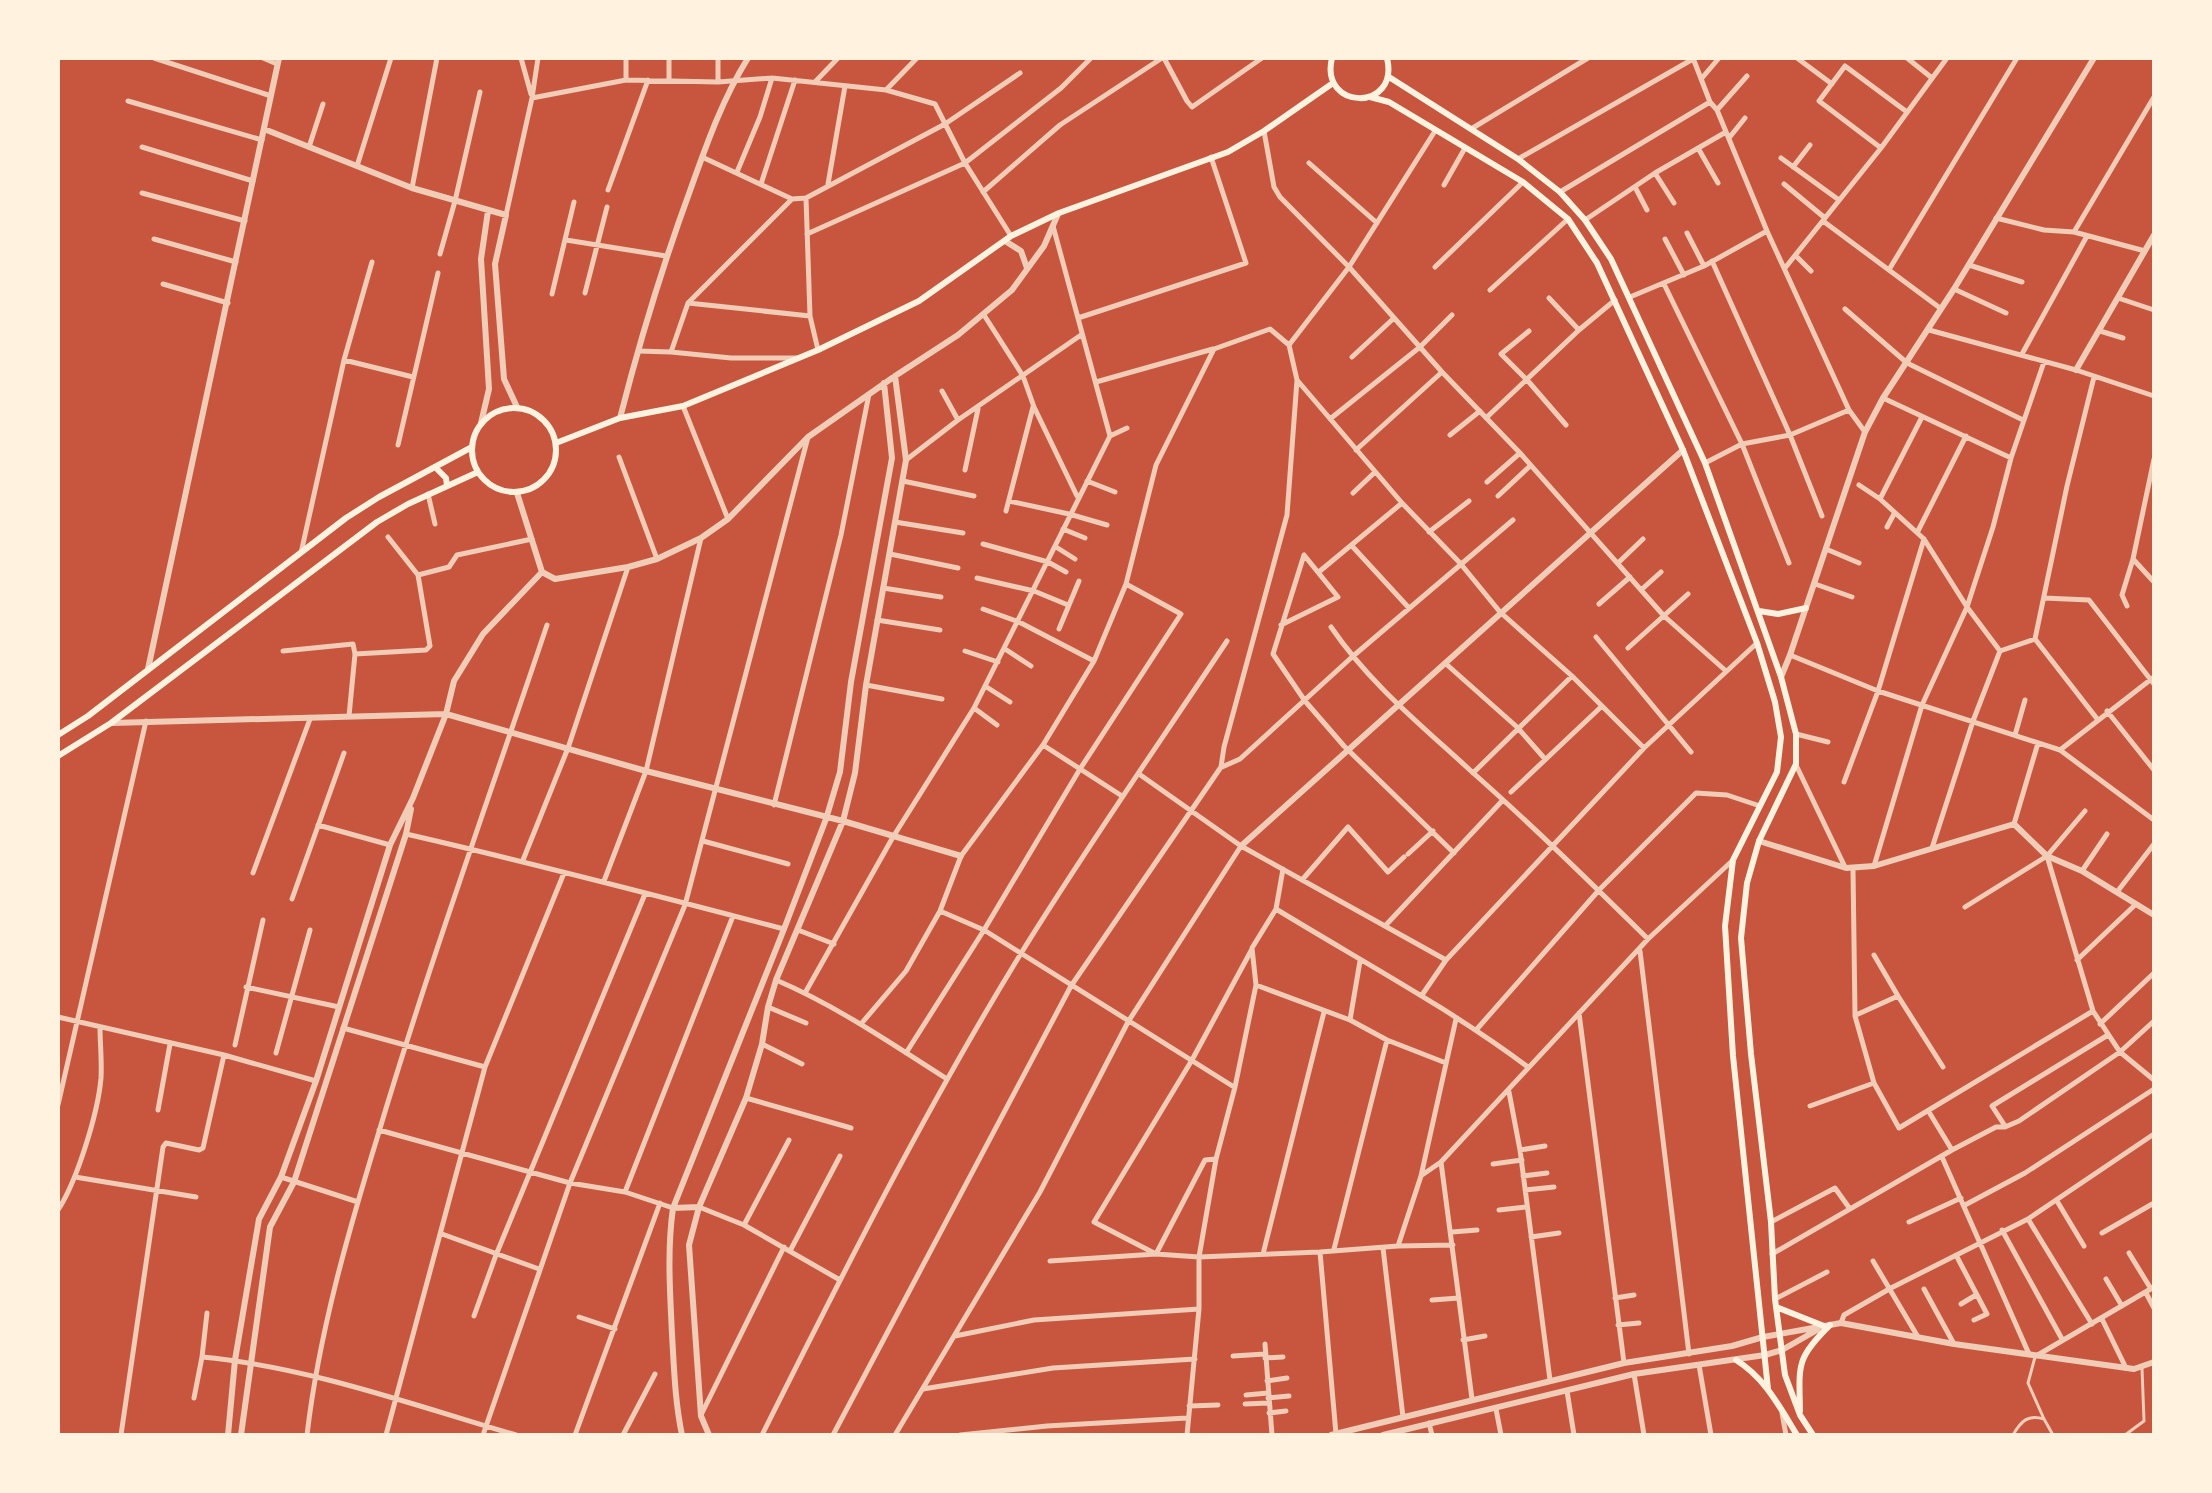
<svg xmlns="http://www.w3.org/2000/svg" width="2212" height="1493" viewBox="0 0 2212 1493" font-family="Signika,sans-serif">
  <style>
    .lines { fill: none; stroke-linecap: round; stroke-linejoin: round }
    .pedestrian { stroke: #f1ccb7; stroke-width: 3 }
    .minor { stroke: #f1ccb7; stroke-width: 5 }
    .tertiary { stroke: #f1ccb7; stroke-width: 6 }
    .secondary { stroke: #fff3e0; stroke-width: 6 }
  </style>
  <rect width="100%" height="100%" fill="#c8553d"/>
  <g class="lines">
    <!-- pedestrian -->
    <path class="pedestrian" d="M2035,1357L2028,1383L2044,1419
      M2013,1435C2021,1421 2028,1414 2044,1419L2053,1435
      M2125,1435L2144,1421L2142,1368"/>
    <!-- minor -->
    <path class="minor" d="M154,58L271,96
      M263,58L277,64
      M521,58L531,94
      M626,58V80
      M718,58V82
      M1164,58L1187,101L1192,107L1262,58
      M1693,58L1710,102L1717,110L1767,231L1849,410L1865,432
      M1797,58L1832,84
      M1907,58L1932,78
      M1702,78L1719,58
      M669,79V58
      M815,82L838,58
      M886,90L917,58
      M532,98L626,80L718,82L772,78L886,90L935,104L965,163L1011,236
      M128,101L262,140
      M1717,110L1747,76
      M1471,129L1588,58
      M1264,131L1274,187L1280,197L1349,267L1442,372L1520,453L1664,616L1726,671
      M1435,131L1349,267L1289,345L1297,380L1402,503L1460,563L1500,612L1572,676L1644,748
      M1729,138L1745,118
      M142,147L253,181
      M309,147L323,104
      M1698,148L1718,183
      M1881,148L1819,101L1845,66L1907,112
      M702,157L792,199
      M1781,158L1839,200
      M1518,159L1693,59
      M1309,163L1377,223
      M357,166L391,58
      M1793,167L1810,145
      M737,172L760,117L772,78
      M1655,173L1674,203
      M761,184L795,80
      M828,184L845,86
      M1784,184L1825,218
      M1444,185L1465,148
      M1635,187L1647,210
      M412,188L437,58
      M608,190L648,80
      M983,192L1060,125L1162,58
      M1560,192L1710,102
      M142,193L245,221
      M806,198L810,316L818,350
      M506,215L532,98L538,58
      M1996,218L2044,230L2074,232L2145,251
      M1585,220L1655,173L1726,132
      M1823,221L1940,308
      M2074,232L2154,97
      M1687,233L1704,266
      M807,234L965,163L1061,88L1091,58
      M154,239L236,262
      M1665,239L1684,275
      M566,240L666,256
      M440,254L455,201L480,92
      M1796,256L1811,271
      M1712,261L1790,435L1822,516
      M1969,265L2022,282
      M1435,267L1523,182
      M1785,268L1881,148L1947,58
      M1890,268L2017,58
      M163,284L228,303
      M1664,284L1742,444L1789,563
      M1954,289L2006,313
      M1490,290L1568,219
      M585,293L607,207
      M552,294L574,202
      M1630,297L1704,266L1767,231
      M1549,298L1579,330
      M2118,298L2154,310
      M688,303L810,316
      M1845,309L1907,363L2023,420
      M984,315L1023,376L1034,407L1077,496
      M1078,318L1246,263L1211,157
      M1929,330L2076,370L2154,396
      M1529,331L1501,354L1528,381L1566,425
      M2100,331L2123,338
      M638,351L671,352L688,303L792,199L806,198L945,124L1020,73
      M671,352L731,358H797
      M2022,354L2087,236
      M1352,357L1394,318
      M344,360L413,377
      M1096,382L1213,349
      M942,391L958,420
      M1883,398L2011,458
      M683,406L728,519
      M1486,418L1579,330L1615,300
      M1330,419L1420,347L1452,315
      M1450,435L1480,411
      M1110,436L1127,428
      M398,445L438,273
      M1356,450L1442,372
      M619,457L657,559
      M906,460L958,420L1081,335
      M1705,463L1742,444L1790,435L1849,410
      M965,470L978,409
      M903,481L974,496
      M1087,481L1115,492
      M1487,482L1520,453
      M1859,485L1880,499L1924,539L1967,607L2000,651
      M1353,493L1375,472
      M428,494L435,524
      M1498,496L1530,466
      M1880,499L1922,417
      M1009,501L1069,514L1107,525
      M1006,511L1033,407
      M895,522L963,533
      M1887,527L1894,514
      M1063,529L1085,538
      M1918,531L1966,436
      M1429,532L1469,501
      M983,544L1048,562L1066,572
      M1352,546L1409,608
      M1056,547L1075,559
      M1826,549L1859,563
      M301,553L344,360L372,262
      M890,554L958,568
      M2133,559L2154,582
      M1619,562L1643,539
      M1320,571L1402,503
      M418,575L449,567L457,555L532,539
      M977,578L1034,591L1068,605
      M1815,584L1852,597
      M883,588L941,597
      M1641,590L1661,572
      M2044,598L2089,600L2154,684
      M1599,604L1630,577
      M2127,606L2122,595L2133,559L2154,459
      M983,609L1019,622L1094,661
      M877,620L940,630
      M1281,625L1338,597L1304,555L1273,654L1305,701L1344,746L1454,853
      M1331,627C1370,684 1421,725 1471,771C1532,825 1590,882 1648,939
      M1059,629L1079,581
      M1596,637L1691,752
      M2035,639L2067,486L2094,377
      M2035,639L2098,720
      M1628,648L1688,594
      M1005,649L1031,666
      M283,651L353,644L355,654L349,716
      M965,651L998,662
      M355,654L426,650L430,646L418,575L388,537
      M1790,655L1878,691L2060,750L2154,820
      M1445,663L1517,727L1545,759
      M866,685L942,699
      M985,686L1010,702
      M974,708L997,725
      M2107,711L2154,770
      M1796,734L1828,742
      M2015,735L2025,700
      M1043,745L1122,796
      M2060,750L2154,677
      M1796,765L1845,867
      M1222,767L1240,759L1352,657L1513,520
      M1473,773L1572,676
      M1139,774L1241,846L1446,960
      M1844,782L1878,691L1924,539
      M1511,792L1602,706
      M774,805L841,535L869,394
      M2014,824L2038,743
      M318,825L390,845
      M406,834C533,863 658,896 784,929
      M703,841L788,864
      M1932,848L1973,721L2000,651L2035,639
      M1408,854L1433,831
      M2047,856L2093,1011L2120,1052L2154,1080
      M523,860L568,748L628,567
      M1874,866L1922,705L1967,607L1993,527L2011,458L2044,362
      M1853,869L1855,1016L1874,1083L1899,1128L2093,1011
      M2082,871L2107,834
      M253,873L310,719
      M1302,880L1348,827L1388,872L1404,857
      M604,881L646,771L701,538
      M2117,892L2154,844
      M292,899L344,753
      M1965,907L2047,856L2085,811
      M1276,909C1361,961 1449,1008 1528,1067
      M940,911L984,930L1234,1087
      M1385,926L1502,801
      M798,930L834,944
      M1640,951L1689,1354
      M1874,955L1898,996
      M2077,960L2136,904
      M776,980C837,1006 892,1044 947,1079
      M1256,985L1350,1020L1387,1040L1446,1063
      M246,987L339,1007
      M805,993L893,837L974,708L1110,436L1053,226
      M1422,995L1446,960L1644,748L1757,643
      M768,1007L806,1023
      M1579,1013L1624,1363
      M1856,1015L1898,996L1943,1067
      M58,1017L224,1055L316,1081
      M1350,1020L1360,961
      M861,1024L906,971L940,911L961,856L1043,745L1094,661L1126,584L1156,465L1214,349L1270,329L1289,345
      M2100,1024L2154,973
      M343,1028L485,1067
      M1477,1029L1599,890L1696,793L1727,795L1760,806
      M762,1044L802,1064
      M235,1045L263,920
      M276,1053L310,930
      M906,1053L984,930L1080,769L1181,614L1126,584
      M1509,1092L1520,1150L1550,1380
      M746,1098L851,1128
      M58,1105L146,721
      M1810,1106L1874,1083
      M158,1110L170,1044
      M1929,1112L1952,1150
      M2005,1126L1992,1106L2108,1035
      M379,1130L570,1183L625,1192L673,1208
      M1520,1150L1545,1146
      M1942,1157L2029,1354
      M1216,1159L1205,1160L1156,1254L1094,1222L1192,1060L1252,949
      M1493,1164L1522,1160
      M1422,1175L1441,1162
      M1523,1176L1547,1173
      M75,1177L196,1197
      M281,1177L358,1202
      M1525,1190L1554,1187
      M625,1192L733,916
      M2057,1201L2084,1246
      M1965,1205L2025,1173L2154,1089
      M699,1207L744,1225L840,1280
      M58,1210C77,1181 98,1113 101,1078C102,1061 100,1044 100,1027
      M1499,1210L1526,1207
      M2028,1219L2092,1324
      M1771,1222L1835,1188L1850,1209
      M1909,1222L1961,1198
      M744,1225L789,1140
      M2002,1230L2062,1339
      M1452,1232L1477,1230
      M2102,1233L2154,1203
      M442,1234L539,1269
      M1531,1237L1559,1233
      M1398,1246L1421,1176L1456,1019
      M1383,1248L1403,1417
      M1334,1249L1387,1040
      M790,1251L840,1156
      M1320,1252L1336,1434
      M2129,1253L2151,1289
      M1263,1254L1324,1012
      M1772,1254L1952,1150L1996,1127H2005L2019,1121L2120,1052L2154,1021
      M1956,1255L1987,1314L1974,1320
      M1050,1261L1156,1254L1199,1257L1320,1252L1398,1246L1453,1245
      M1873,1261L1918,1337
      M2106,1279L2122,1306
      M1924,1289L1954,1344
      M2146,1293L2154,1308
      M1615,1298L1634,1295
      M1775,1299L1827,1272
      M1432,1300L1459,1298
      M1961,1304L1976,1295
      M207,1313L202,1357C309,1367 413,1405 516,1435
      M474,1316L496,1255L645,894
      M579,1317L615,1329
      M2102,1319L2126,1368
      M1841,1323L1844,1315L1891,1288L2028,1219L2154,1134
      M1618,1325L1639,1323
      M955,1336L1034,1320L1199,1309
      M1463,1340L1485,1336
      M1265,1344L1272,1435
      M1233,1356L1265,1354
      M2036,1356L2154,1287
      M1265,1358L1283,1357
      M1699,1365L1711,1435
      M1634,1374L1644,1435
      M1267,1381L1287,1378
      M923,1389L1053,1368L1195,1359
      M1567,1391L1574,1435
      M1246,1395L1268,1393
      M194,1398L202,1357
      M1268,1398L1289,1396
      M1472,1399L1441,1162L1648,939L1732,861
      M1245,1404L1268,1403
      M1189,1406L1218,1405
      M1496,1409L1501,1435
      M1269,1413L1286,1411
      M1782,1413L1786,1435
      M701,1415L784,1247
      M1429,1423L1432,1435
      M121,1435L163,1147L166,1143L199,1150L203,1148L224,1055
      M307,1435C319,1333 348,1233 378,1135C429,964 490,795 547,625
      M386,1435L485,1067L564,873
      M483,1435L570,1183L685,905L808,437
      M575,1435L660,1203
      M623,1435L655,1374
      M762,1435C843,1273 925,1110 1020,955C1086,848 1158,745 1227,641
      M833,1435L1071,986L1221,767L1224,747L1287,515L1297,380
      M895,1435L1040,1192L1128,1022L1241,846
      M960,1435L1047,1426L1187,1418
      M1187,1435L1199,1309V1257L1216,1159L1235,1087L1256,985L1252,948L1276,909L1283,869"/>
    <!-- tertiary -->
    <path class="tertiary" d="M264,129L412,188L506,215L495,264L504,379L517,407
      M1005,241L1021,251L1027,268
      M2076,370L2154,235
      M620,418C640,340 663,264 691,188C707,143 723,98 748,58
      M481,423L489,389L481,259L488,211
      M517,493L542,572
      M542,572L555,579L628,567L657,559L701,538L728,519L808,437L895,376L958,335L1012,290L1044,246L1058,214
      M148,669L279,58
      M1781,677L1790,655L1865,432L1883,398L1954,289L2094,58
      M112,723L446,714L646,771L843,821L961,856
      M1759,841L1846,868L1874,866L2014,824L2047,856L2082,871L2154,915
      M1241,846L1683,450
      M673,1208L699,1207
      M228,1435L235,1360L259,1219L281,1177L316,1081L390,845L413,798L446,714L454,681L483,634L542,572
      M241,1435L270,1227L294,1182L406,834L411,809
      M682,1435C675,1402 674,1368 672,1334C670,1292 667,1250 673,1208L784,929L826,819L840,772L851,682L892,458L884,383
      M709,1435L701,1416L689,1245L699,1207L746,1098L762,1044L768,1007L776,980L843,821L855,773L866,685L906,460L895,376
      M1331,1435L1624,1363L1732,1346L1763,1337L1841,1323L1954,1344L2134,1369L2154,1362
      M1383,1435L1634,1374L1765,1355L1782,1350L1817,1330"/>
    <!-- secondary -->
    <path class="secondary" d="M1332,58C1319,111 1400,112 1387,58
      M1389,77L1518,159L1560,192L1585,220L1611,259L1705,463L1781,677L1796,734V764L1759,841L1747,883L1741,938L1751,1054L1771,1222L1775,1299L1785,1375L1800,1415L1813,1435
      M1370,97L1389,102L1523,182L1568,219L1597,263L1683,450L1757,643L1775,702L1781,737L1777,772L1733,860L1725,926L1733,1056L1768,1389
      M472 450a42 42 0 1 1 84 0a42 42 0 1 1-84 0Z
      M556,443L620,418L683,406L818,350L919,301L1011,236L1059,213L1228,152L1264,131L1333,83
      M435,467L446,478L447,486
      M1759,611L1778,614L1806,608
      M58,735L88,716L346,518L379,497L472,447
      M58,756L111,723L377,522L408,504L478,472
      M1776,1307L1824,1326
      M1736,1360C1765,1378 1779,1406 1797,1435
      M1800,1411C1799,1365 1796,1358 1830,1325"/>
  </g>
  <!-- border -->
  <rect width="2212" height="1493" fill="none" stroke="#fff3e0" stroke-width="120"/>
</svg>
